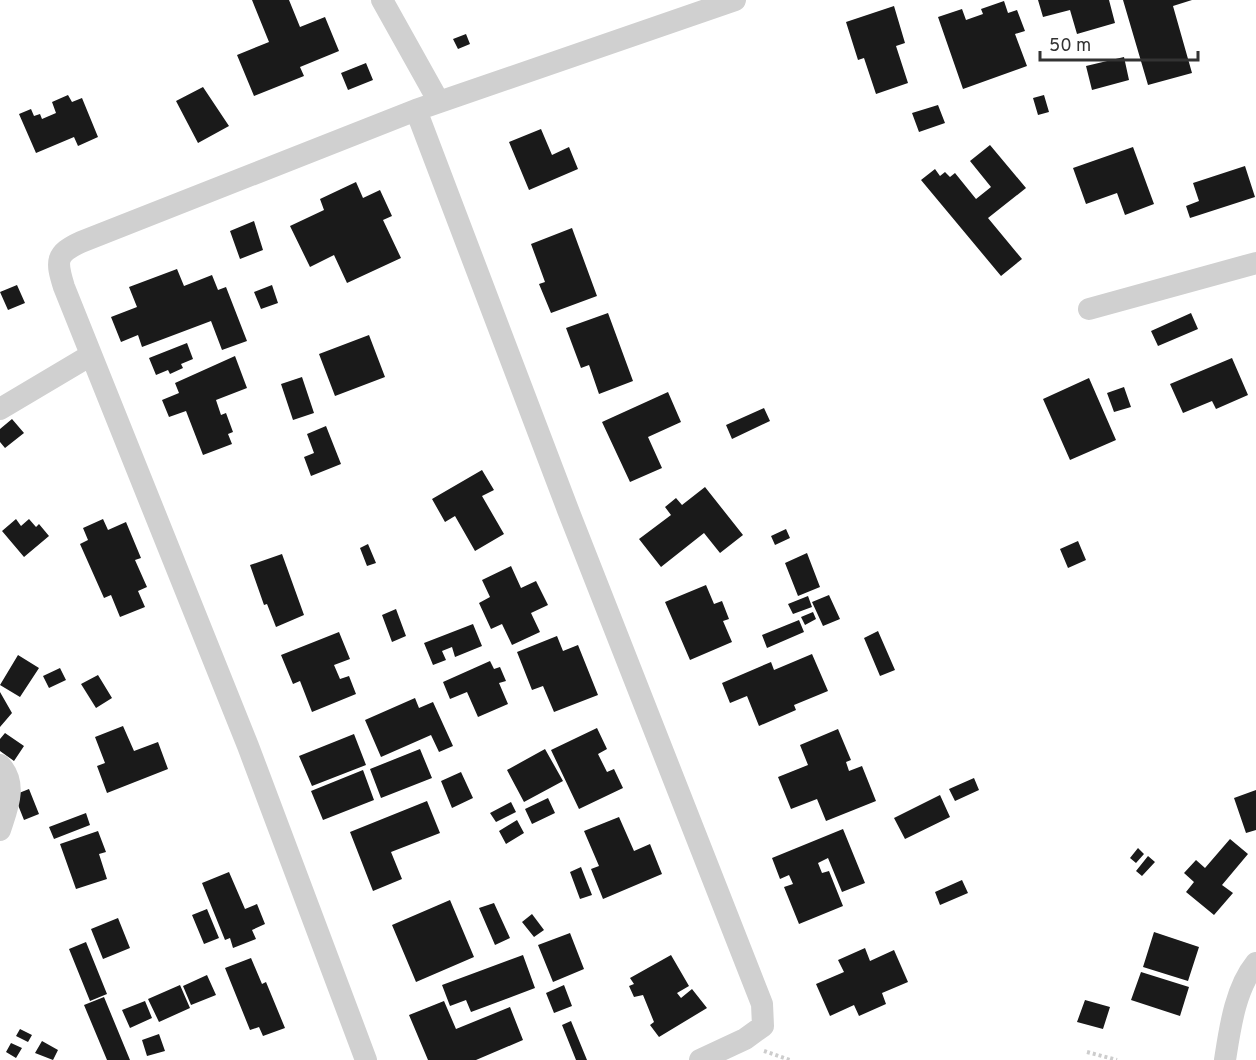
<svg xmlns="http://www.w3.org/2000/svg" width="1256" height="1060" viewBox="0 0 1256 1060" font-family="Overpass,sans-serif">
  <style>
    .building { fill: #1a1a1a }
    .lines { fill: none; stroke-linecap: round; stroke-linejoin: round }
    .path { stroke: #cdcdcd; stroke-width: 4; stroke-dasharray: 3 3; stroke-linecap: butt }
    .street { stroke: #d0d0d0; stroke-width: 22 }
  </style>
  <rect width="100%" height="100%" fill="#fff"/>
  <!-- building -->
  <path class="building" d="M252,0H289L300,27L325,17L339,51L300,67L304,76L254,96L237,55L269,42Z
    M1038,0H1109L1115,23L1077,34L1070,10L1043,17Z
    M1123,0H1192L1173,6L1192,73L1148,85Z
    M1004,1L1008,13L1017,10L1025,31L1015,34L1027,66L963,89L938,17L962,9L966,20L983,14L981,9Z
    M894,6L905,43L896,46L908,83L876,94L864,58L858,60L846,22Z
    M466,34L470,44L458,49L453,39Z
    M1124,57L1129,80L1092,90L1086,66Z
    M366,63L373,80L348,90L341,73Z
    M203,87L229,126L198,143L176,101Z
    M68,95L72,102L82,98L98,137L78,146L74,137L36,153L19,114L31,109L34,116L40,114L42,119L56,113L52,102Z
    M1044,95L1049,112L1038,115L1033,98Z
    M938,105L945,123L919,132L912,113Z
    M541,129L552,155L569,147L578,169L529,190L509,142Z
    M990,145L1026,188L988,218L1022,259L1001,276L921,180L935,169L940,176L945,172L950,177L955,173L976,199L991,187L970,161Z
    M1133,147L1154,204L1125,215L1117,193L1086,204L1073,168Z
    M1245,166L1255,197L1190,218L1186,206L1199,201L1193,183Z
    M356,182L363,198L380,190L392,216L383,220L401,258L347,283L334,255L310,267L290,226L324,210L320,199Z
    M254,221L263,250L240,259L230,231Z
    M572,228L597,296L551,313L539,284L545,282L531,244Z
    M177,269L184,286L212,275L218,290L226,287L247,341L222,350L211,321L142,347L138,335L121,342L111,317L137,307L129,287Z
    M17,285L25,303L8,310L0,292Z
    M272,285L278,303L261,309L254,292Z
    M608,313L633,381L599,394L589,365L581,368L566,328Z
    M1191,313L1198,329L1158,346L1151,331Z
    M369,335L385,377L335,396L319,354Z
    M187,343L193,359L181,364L183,368L170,374L168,370L156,375L149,358Z
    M235,356L247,388L216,400L221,415L226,413L233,432L228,434L232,444L203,455L186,411L169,417L162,400L179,393L175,383Z
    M1232,358L1248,395L1216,409L1212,401L1183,413L1170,384Z
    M302,377L314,413L293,420L281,384Z
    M1089,378L1116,440L1070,460L1043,399Z
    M1124,387L1131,407L1114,412L1107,393Z
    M668,392L681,422L648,437L662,468L630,482L602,422Z
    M764,408L770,421L732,439L726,425Z
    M12,419L24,433L5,448L0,442V429Z
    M326,426L341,464L311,476L304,457L314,453L307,434Z
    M482,470L494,490L482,496L504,534L475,551L455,516L445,522L432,499Z
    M705,487L743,535L720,553L704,533L661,567L639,539L671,515L665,507L676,498L682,505Z
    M16,519L21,526L29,519L36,527L39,524L49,536L24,557L2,531Z
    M103,519L108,530L126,522L141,558L135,560L147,587L138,591L145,607L120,617L111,595L104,598L80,544L88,540L83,528Z
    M786,529L790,538L775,545L771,536Z
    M1078,541L1086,560L1068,568L1060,549Z
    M368,544L376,563L367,566L360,548Z
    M807,553L820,587L798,596L785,563Z
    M282,554L304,615L276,627L267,604L264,605L250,565Z
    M511,566L521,588L536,581L548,605L531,613L540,632L512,645L502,624L491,629L479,603L490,597L482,580Z
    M706,585L714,604L722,601L729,619L723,621L732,642L690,660L665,602Z
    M829,595L840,619L823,626L812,602Z
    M808,596L812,607L793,614L788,604Z
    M396,609L406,636L392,642L382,615Z
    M813,612L816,619L805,625L801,617Z
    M799,620L804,632L767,648L762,635Z
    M473,624L482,646L455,657L452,647L442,651L446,660L433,665L424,643Z
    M878,631L895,670L880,676L864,638Z
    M339,632L350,659L334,665L340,679L349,676L356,694L312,712L300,681L293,684L281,655Z
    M557,636L563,651L578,645L598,695L554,712L543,686L532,690L517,652Z
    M812,654L828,691L794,705L796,710L759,726L747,696L730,703L722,683L771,662L774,670Z
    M18,655L39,668L20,697L0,685Z
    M490,661L494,669L500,667L506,681L499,683L508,704L478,717L467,692L450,699L443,682Z
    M60,668L66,680L49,688L43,676Z
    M98,675L112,698L96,708L81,684Z
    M0,692L12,713L0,727Z
    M415,698L419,708L433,702L453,746L439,752L431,735L381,757L365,720Z
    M123,726L134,751L158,742L168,769L107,793L97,766L105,763L95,737Z
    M597,728L607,749L598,754L607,772L614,769L623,788L579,809L551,750Z
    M838,729L851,760L846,762L849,771L862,766L876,801L826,821L817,799L791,809L778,777L808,765L800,745Z
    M5,733L24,746L14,761L0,751V739Z
    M354,734L366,765L312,786L299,756Z
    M420,749L432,778L381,798L370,769Z
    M545,749L563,781L524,802L507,770Z
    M363,770L374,800L323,820L311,791Z
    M461,772L473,798L452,808L441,781Z
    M974,778L979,790L955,801L949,789Z
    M29,789L39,814L24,820L14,795Z
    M1256,790V830L1246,833L1234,798Z
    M940,795L950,817L905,839L894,818Z
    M548,798L555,813L532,824L525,809Z
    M427,801L440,833L391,852L402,879L373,891L350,832Z
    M511,802L516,812L496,822L490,813Z
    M86,813L90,825L54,839L49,827Z
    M619,817L634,851L650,844L662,874L603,899L591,869L599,866L584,831Z
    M517,820L524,833L506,844L499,831Z
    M843,829L865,883L842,892L828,858L818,863L822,873L829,871L843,906L799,924L784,887L793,884L789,875L780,879L772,858Z
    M98,831L106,852L99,854L107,879L76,889L60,844Z
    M1230,839L1248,854L1222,885L1233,893L1214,915L1186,892L1194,882L1184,873L1196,860L1205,868Z
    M1138,848L1144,854L1136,863L1130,858Z
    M1148,856L1155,862L1142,876L1136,871Z
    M581,867L592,895L580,899L570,872Z
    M229,872L245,909L257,904L265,924L252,930L256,939L233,948L230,938L225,940L202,883Z
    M962,880L968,893L940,905L935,892Z
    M450,900L474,957L416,982L392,925Z
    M494,903L510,938L495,945L479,908Z
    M207,909L219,938L204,944L192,915Z
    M532,914L544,930L534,937L522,922Z
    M118,918L130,948L103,959L91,929Z
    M1154,932L1199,947L1188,981L1143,967Z
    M570,933L584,969L553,982L538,945Z
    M86,942L107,994L90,1001L69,949Z
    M865,948L870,961L894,950L908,982L882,993L886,1004L859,1016L854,1005L830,1016L816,984L844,972L838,960Z
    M523,955L535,988L471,1012L466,1000L450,1006L442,985Z
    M671,955L689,986L677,993L681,998L692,989L707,1008L659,1037L650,1025L654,1022L643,995L634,997L629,986L634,984L630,978Z
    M251,958L262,984L266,982L285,1028L263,1036L259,1027L250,1030L225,968Z
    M1141,972L1189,987L1180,1016L1131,1000Z
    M207,975L216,995L191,1005L183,986Z
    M180,985L190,1008L159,1022L148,999Z
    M564,985L572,1006L554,1013L546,993Z
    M104,997L130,1060H107L84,1005Z
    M1085,1000L1110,1007L1103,1029L1077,1022Z
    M145,1001L152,1018L130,1028L122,1010Z
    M444,1001L456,1029L510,1007L523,1040L476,1060H428L409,1015Z
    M571,1021L587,1060H576L562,1025Z
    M20,1029L32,1035L28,1042L16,1036Z
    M159,1034L165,1051L147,1056L142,1040Z
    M42,1041L58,1050L53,1060L35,1053Z
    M11,1043L22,1048L16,1058L6,1052Z"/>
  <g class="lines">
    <!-- path -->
    <path class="path" d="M764,1051L790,1060
      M1087,1052L1117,1060"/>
    <!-- street -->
    <path class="street" d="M382,0L439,102
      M416,110L568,510L762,1004L763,1026L745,1039L700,1060
      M1089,309L1256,263
      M0,409L91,355
      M0,765C18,784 7,808 0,830
      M366,1060L248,746L64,287C56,261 55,254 81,242L416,110L735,0
      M1225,1060C1230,1028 1235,989 1256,963"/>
  </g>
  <!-- scale -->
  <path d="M1040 51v9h158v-9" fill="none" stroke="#333333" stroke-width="3"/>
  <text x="1049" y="51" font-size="18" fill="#333333" stroke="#ffffff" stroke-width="4.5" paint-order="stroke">50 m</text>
</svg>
